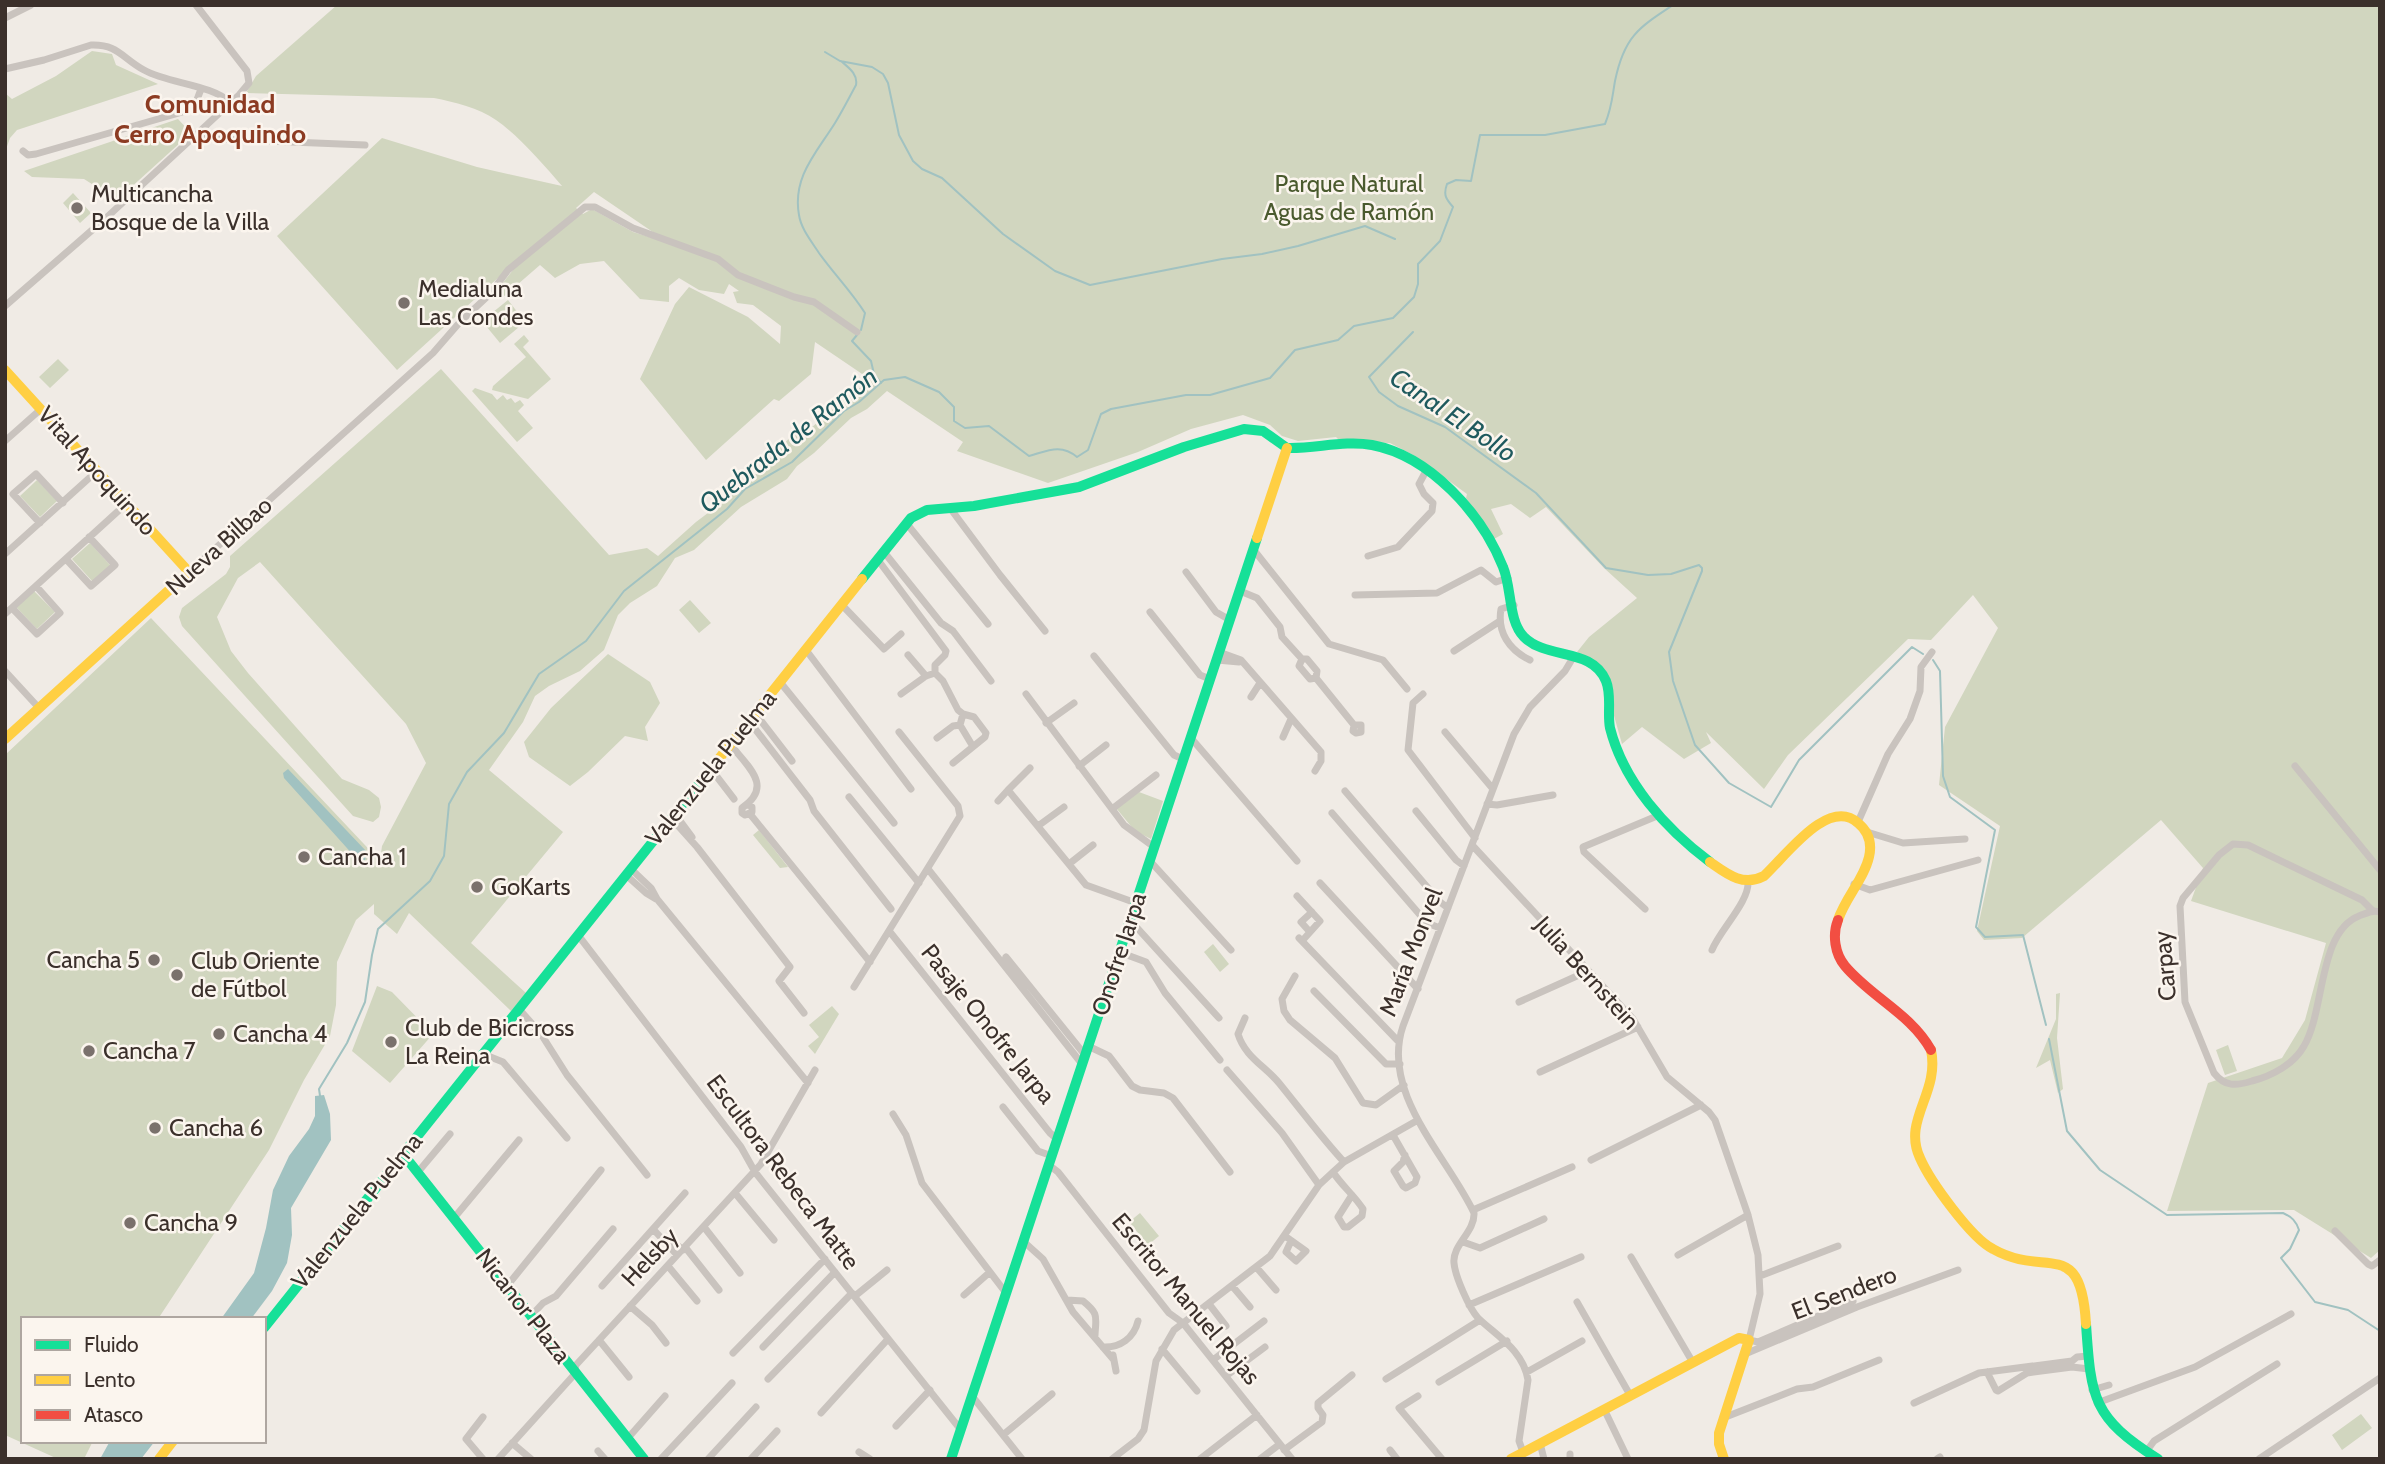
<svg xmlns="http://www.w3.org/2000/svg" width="2385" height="1464" viewBox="0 0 2385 1464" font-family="Cabin,sans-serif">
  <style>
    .green { fill: #d1d6bf; fill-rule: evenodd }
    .water { fill: #a1c2c1 }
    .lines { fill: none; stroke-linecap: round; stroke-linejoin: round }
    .stream { stroke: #a1c2c1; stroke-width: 2 }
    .street { stroke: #c9c3be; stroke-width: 7 }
    .fast { stroke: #16e098; stroke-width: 10 }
    .slow { stroke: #ffcf43; stroke-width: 10 }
    .jam { stroke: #f24e42; stroke-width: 10 }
    .poi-dot { fill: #7a716c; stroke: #fbf5ee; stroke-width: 2.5 }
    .labels { text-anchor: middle; stroke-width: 5; stroke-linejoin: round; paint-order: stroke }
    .park-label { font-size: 24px; fill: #4a5a2e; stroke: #fbf5ee }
    .poi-label { font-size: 24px; fill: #3b302b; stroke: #fbf5ee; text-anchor: start }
    .street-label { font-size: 24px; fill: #3b302b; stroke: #fbf5ee }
    .neighbourhood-label { font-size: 26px; font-weight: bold; fill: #8c3b22; stroke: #fbf5ee }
    .water-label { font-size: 26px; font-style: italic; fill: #1f5a5e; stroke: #fbf5ee }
  </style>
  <rect width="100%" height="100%" fill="#f0ebe5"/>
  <!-- green -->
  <path class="green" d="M337,5H2380V1250L2371,1258L2294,1210L2167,1211L2208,1083L2282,1058L2305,1020L2326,943L2191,901L2203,868L2161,820L2022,938L1984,940L1977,931L2000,826L1939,785L1945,727L1998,628L1973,595L1931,640L1908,639L1788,755L1764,789L1706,732L1711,743L1684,759L1642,727L1622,744L1600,666L1577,652L1589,637L1637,598L1604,568L1546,507L1530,518L1511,504L1491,509L1503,534L1494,539L1466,498L1467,494L1415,456L1390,443L1340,441L1336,437L1298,441L1282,436L1270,425L1243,415L1191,429L1138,452L1048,483L957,451L963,442L887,391L867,409L851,418L814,453L797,466L787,479L741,507L694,550L675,558L657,586L630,603L618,615L604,650L580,671L549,686L535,696L523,722L489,770L563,832L471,943L526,993L511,1011L409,913L397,934L374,914V904L356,920L337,962L336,1005L330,1036L304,1080L269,1150L158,1319H23V1441H93L84,1459H58L5,1435V755L151,618L380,861L382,846L426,763L406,724L260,562L238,578L217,617L231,651L248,673L342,779L369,790L379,798L381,807L379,817L373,822L353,816L182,626L179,617L182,608L226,574L230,567V556L441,369L609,555L647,548L658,556L696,522L745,485L796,431L811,428L848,396L871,380L815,342L811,374L779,401L774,399L706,460L640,379L675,304L689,287L748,317L780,344L781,326L753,305L737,303L733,292L739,291L729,284L724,294L699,290L679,278L669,286V302L640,299L604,261L580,264L555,278L540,265L503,297L498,289L513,270L511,266L397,370L277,236L382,138L477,167L562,186C544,165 518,135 496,120C479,108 454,102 434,98L246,93L256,76ZM594,192L669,243L633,232L592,209L583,214L576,208Z
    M92,51L112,54L116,65L158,84L17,130L10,138L5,152V93L12,99L56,76Z
    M178,119L191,133L117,200L84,179L32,177L24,171Z
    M73,193L91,213L80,223L63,203Z
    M508,300L525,322L500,343L482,321Z
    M524,335L529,341L523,347L551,379L528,399L492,390L493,386L526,357L514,344Z
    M58,359L69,370L50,388L39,377Z
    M475,388L492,394L497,400L503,395L507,400L511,398L515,403L520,400L524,405L518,411L533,428L517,442L472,391Z
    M37,480L57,501L40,517L20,496Z
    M90,543L111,566L93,582L72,559Z
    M34,591L55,612L37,629L16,607Z
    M690,600L711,623L699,633L679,610Z
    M608,654L650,682L660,703L645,727L648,741L625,736L588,772L570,786L529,757L524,742L551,708Z
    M1139,792L1163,801L1151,839L1135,831L1116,808Z
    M759,830L788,867L780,868L753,835Z
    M1213,944L1229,964L1220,972L1204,952Z
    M377,986L392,992L433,1034L390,1083L352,1051Z
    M2060,993L2057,1038L2063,1089L2058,1093L2050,1060L2036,1068L2056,1019V994Z
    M832,1006L839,1014L815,1054L808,1046L819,1037L809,1025Z
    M2228,1045L2237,1071L2225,1075L2216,1050Z
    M1140,1213L1159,1236L1148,1245L1129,1222Z
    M2361,1414L2372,1428L2342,1450L2332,1435Z"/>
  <!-- water -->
  <path class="water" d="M288,769L367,852L365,860L360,861L355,857L284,778L283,773Z
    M324,1095L330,1114L331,1140L291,1208L292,1235L287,1263L272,1291L251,1319H221L254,1273L266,1228L273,1190L289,1156L309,1129L315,1116V1096Z
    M110,1441H155L141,1459H100Z"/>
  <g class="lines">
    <!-- stream -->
    <path class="stream" d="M825,52L840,61L872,67L883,74L888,83L899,135L913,161L922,169L942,178L1003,234L1055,271L1090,285L1222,259L1262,254L1298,246L1365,226L1395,239
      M841,61C849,68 858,74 856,85C849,98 843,110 835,123C817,152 792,177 799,215C801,229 812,242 819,253C834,274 851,291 865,313L861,330
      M1413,332L1369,377L1379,392L1398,406L1445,427L1536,493L1606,568L1648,575L1671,574L1699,565L1702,568V571L1669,652L1673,681L1695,745L1729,783L1771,807L1799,760L1912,647L1923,654
      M857,335L852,341L871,361L874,374L881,383
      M1933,660L1940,671L1943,776L1950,797L1995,830L1976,927L1985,937L2023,935L2046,1025
      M2049,1039L2067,1131L2100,1170L2167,1215L2283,1213C2292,1217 2296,1221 2299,1230L2290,1249L2281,1258L2315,1302L2348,1310L2380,1331
      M320,1096L319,1089L347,1043L365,1002L372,955L378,929L430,881L444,856L449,804L467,772L504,733L539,674L586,641L624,591L727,509L745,489L792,462L844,411L859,402L884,380L905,377L939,392L954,407V421L965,428L989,426L1029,456C1047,451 1061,443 1077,457L1088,450L1101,414L1111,409L1186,395H1210L1270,378L1295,350L1338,340L1354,326L1393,318L1414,297L1418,284V264L1440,241L1453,207C1446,199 1443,195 1447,184L1456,180L1471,181L1480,135H1545L1605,124C1612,107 1612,98 1615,81C1624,37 1638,28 1673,5"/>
    <!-- street -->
    <path class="street" d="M5,18L31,5
      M5,69L44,60L91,45C118,44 122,58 144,70C169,84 211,84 231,103
      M192,138L365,145
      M23,151L28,155L36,154L186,111L195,105L201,89
      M5,306L106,218L239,95L249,83L247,71L196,5
      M5,441L41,409
      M950,508L1000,575L1045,631
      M40,523L13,494L36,474L63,503
      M907,524L988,624
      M1253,549L1329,644L1383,660L1407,689
      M884,552L941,623L953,631L991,681
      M5,554L97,471
      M1368,556L1398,547L1432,511L1433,503L1424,494L1419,484L1426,471
      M66,559L91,586L115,565L89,537
      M878,560L946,651L945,655L935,665V673
      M189,572L433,353L460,322L489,295L508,270L585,207H595L633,228L718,259L738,275L794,297L814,302L857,332
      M1186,572L1216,612L1230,620
      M1240,591L1257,598L1280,627L1282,637L1302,659H1307L1317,671L1316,678L1354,725L1353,731L1356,733L1361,732V725H1354
      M1355,595L1437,593L1481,570L1496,582L1508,578
      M842,605L884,649L901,634
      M1514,605L1501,609C1497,632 1509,650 1530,660
      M12,608L37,634L60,613L36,586
      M1150,612L1200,675L1210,679
      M5,614L127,503
      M806,650L911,789
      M1454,651L1500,621
      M1219,652L1241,660L1321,752V761L1315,771
      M908,655L926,676
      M1094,656L1174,755L1183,759
      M1302,659L1299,666L1310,679L1316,678
      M1217,660L1239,662
      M5,671L39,708
      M935,673L943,681L958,710L963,714L974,717L986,733L985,737L953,763
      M780,682L894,823
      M901,694L926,676L935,673
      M1026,694L1124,825L1154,847
      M1423,694L1413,703L1408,750L1475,838
      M1251,697L1260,683
      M755,713L792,761
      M963,714L960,725L972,745
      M749,721L810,800L814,811L891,909
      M1046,723L1074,703
      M1445,732L1493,789
      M1283,737L1291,719
      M937,738L953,726L960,725
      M1191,738L1297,861
      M730,744C748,767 774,786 742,808V813L745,815L752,812V807L749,805
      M1079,766L1106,745
      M2295,766L2380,870
      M1030,768L1008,790L1086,885L1136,903
      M711,769L734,799
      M1345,791L1440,902L1448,908
      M849,797L919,883
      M998,801L1008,790
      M1487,804L1497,805L1553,795
      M1112,809L1156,775
      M1416,811L1456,860L1464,866
      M1332,813L1427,923L1440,928
      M675,814L692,837
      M750,814L870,962
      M671,818L697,847L790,967L779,981L804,1013
      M1858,822L1888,754L1910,719L1920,691L1921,667L1932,652
      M1038,826L1064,807
      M1867,832L1903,843L1965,839
      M1472,845L1633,1019L1667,1077L1709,1112L1715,1120L1748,1215L1758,1255L1760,1294L1749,1340L1758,1342L1853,1301
      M1150,861L1231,950
      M1069,864L1093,845
      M631,869L651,888L657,899L808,1083
      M928,869L1082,1064
      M626,875L646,893L656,899
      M1320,883L1418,989
      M1854,884L1870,890L1978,860
      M1297,896L1320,921L1302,941
      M1645,909L1584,852L1583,847L1657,816
      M2373,911L2362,900L2248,845L2233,844L2219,855L2183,898L2180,906L2185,1002L2214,1073C2225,1087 2236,1086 2252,1081C2272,1076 2294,1064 2304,1046C2325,1011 2318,932 2359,916C2367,913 2372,910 2380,912
      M1130,920L1219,1018
      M1309,931L1301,922L1312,912
      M890,932L1050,1133L1057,1139
      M578,935L741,1147L755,1172L961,1430
      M1299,938L1399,1042
      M1712,950C1720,930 1750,901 1748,881
      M1119,952L1146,962L1165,993L1220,1060
      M1006,957L1085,1055
      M1295,976L1282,999L1284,1011L1290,1020L1335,1058L1363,1103L1376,1105L1404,1085
      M854,987L960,816L958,806L899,732
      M1314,991L1386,1064H1400
      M1519,1002L1588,971
      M519,1009L541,1034L567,1075L647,1175
      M1245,1018L1238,1034C1245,1057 1265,1066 1279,1083C1301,1110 1321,1137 1344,1162
      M1088,1046L1109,1056L1132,1086L1140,1090L1164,1093L1173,1098L1230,1172
      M483,1054L503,1062L567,1138
      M1227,1070L1282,1133L1319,1185
      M1540,1072L1638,1027
      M1003,1107L1038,1151L1052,1156
      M893,1114L906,1135L922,1183L1006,1293
      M1393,1135L1417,1177L1415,1183L1406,1188L1403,1186L1394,1171L1403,1162L1405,1155
      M1591,1160L1701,1105
      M1049,1165L1058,1172L1169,1313L1183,1323L1292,1459
      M418,1172L450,1134
      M1333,1172C1342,1186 1354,1195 1363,1209L1362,1216L1348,1227H1344L1338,1217L1352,1195
      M735,1193L774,1240
      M1473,1210L1572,1167
      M454,1218L519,1140
      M704,1227L740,1273
      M653,1229L677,1255
      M2335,1231L2368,1264L2372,1266L2380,1260
      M1285,1236L1306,1251L1296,1261L1286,1252L1291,1241
      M664,1239H670L683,1250
      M1023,1241L1043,1259L1073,1312L1113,1359
      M1463,1242L1480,1248L1544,1219
      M685,1247L719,1290
      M1678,1255L1748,1215
      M1631,1257L1692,1361
      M668,1266L697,1301
      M1257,1268L1276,1290
      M1760,1276L1838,1246
      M507,1286L601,1170
      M602,1286L685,1193
      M1233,1287L1250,1307
      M964,1295L990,1272
      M855,1296L887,1270
      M1067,1300L1083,1301C1099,1314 1096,1316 1095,1335
      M1577,1302L1630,1395
      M1209,1304L1226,1326
      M1469,1305L1581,1257
      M630,1306L652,1325L666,1343
      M531,1316L543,1303L556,1296L613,1229
      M599,1340L629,1377
      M763,1347L835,1272
      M1103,1347C1120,1348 1134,1338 1138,1321
      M1162,1349L1197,1391
      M733,1353L825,1259
      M1745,1354L1857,1307L1958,1270
      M1113,1355L1116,1371
      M1213,1360L1264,1321
      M1527,1372L1582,1341
      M1987,1372L1996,1390L1998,1391L2027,1373L2072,1367L2089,1369
      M1226,1376L1265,1347
      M768,1379L852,1293
      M1386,1379L1480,1320
      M1439,1382L1507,1341
      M2092,1390L2109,1385
      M972,1396L1022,1459
      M1418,1396L1399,1408L1442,1459
      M1914,1403L1979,1373L2072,1361L2077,1357L2088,1356
      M2097,1403L2195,1367L2291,1314
      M1604,1409L1628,1459
      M821,1413L888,1339
      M483,1417L466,1439L483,1459
      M1723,1418L1797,1389L1813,1387L1879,1360
      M896,1426L930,1390
      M1003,1435L1052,1394
      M628,1438L665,1396
      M512,1443L531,1459
      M1540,1443L1544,1459
      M1284,1450L1322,1422L1323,1415L1318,1408V1403L1352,1375
      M1390,1450L1397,1459
      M598,1451L605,1459
      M859,1452L870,1459
      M1523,1452L1519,1441L1528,1380C1523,1350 1498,1337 1478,1318C1469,1308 1455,1276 1454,1263C1452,1245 1475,1232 1474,1213C1448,1157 1380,1094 1403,1026L1514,734L1530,707L1565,671L1574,656
      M2146,1452L2154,1441L2277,1364
      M498,1459L573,1376L576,1365L761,1164L815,1070
      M661,1459L732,1383
      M708,1459L756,1407
      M751,1459L777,1431
      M1112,1459L1138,1439L1144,1430L1156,1361L1174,1330L1270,1256L1319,1185L1333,1172L1344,1162L1418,1120
      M1200,1459L1257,1415
      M1260,1459L1280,1444
      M1570,1459V1454
      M1937,1459L1940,1457
      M2259,1459L2380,1378"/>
    <!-- fast -->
    <path class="fast" d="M1287,448C1315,449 1344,440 1372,445C1430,456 1482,514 1503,567C1512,588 1508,621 1524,637C1547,660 1592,647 1606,681C1612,696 1607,713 1610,728C1624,783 1666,829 1710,862
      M862,579L911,518L927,510L974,506L1079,487L1184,447L1244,429L1263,431L1287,448
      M403,1154L644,1459
      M2086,1324C2091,1399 2093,1418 2158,1459
      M264,1328L702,780
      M951,1459L1257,538"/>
    <!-- slow -->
    <path class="slow" d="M5,370L189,572L5,739
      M1257,538L1287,448
      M702,780L862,579
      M1710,862C1727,874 1743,887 1764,876C1785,857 1828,796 1858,823C1869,832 1872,844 1869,857C1864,879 1845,898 1838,920
      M1931,1050C1940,1093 1902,1120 1920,1158C1930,1181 1971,1238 1993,1249C2046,1279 2081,1235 2086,1324
      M159,1459L173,1441
      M1511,1459L1739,1338L1749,1340L1719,1433V1444L1724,1459"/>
    <!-- jam -->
    <path class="jam" d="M1838,920C1832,935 1835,954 1845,966C1871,997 1911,1014 1931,1050"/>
  </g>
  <!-- markers -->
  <g class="poi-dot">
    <circle cx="77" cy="208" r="7"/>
    <circle cx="404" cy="303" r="7"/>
    <circle cx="304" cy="857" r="7"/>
    <circle cx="477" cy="887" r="7"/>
    <circle cx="154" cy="960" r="7"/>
    <circle cx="177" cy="975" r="7"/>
    <circle cx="219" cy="1034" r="7"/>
    <circle cx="391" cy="1042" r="7"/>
    <circle cx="89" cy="1051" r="7"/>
    <circle cx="155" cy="1128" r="7"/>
    <circle cx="130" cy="1223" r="7"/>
  </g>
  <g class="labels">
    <!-- park labels -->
    <g class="park-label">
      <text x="1349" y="192">Parque Natural<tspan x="1349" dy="28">Aguas de Ramón</tspan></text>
    </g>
    <!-- poi labels -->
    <g class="poi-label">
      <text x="91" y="202">Multicancha<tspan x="91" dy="28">Bosque de la Villa</tspan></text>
      <text x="418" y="297">Medialuna<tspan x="418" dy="28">Las Condes</tspan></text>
      <text x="318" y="865">Cancha 1</text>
      <text x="491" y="895">GoKarts</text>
      <text x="140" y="968" text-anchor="end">Cancha 5</text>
      <text x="191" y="969">Club Oriente<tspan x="191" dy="28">de Fútbol</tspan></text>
      <text x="405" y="1036">Club de Bicicross<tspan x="405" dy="28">La Reina</tspan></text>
      <text x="233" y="1042">Cancha 4</text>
      <text x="103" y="1059">Cancha 7</text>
      <text x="169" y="1136">Cancha 6</text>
      <text x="144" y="1231">Cancha 9</text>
    </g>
    <!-- street labels -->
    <g class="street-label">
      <text transform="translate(97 471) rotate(48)" y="8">Vital Apoquindo</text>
      <text transform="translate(219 546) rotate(-42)" y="8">Nueva Bilbao</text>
      <text transform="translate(711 768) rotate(-51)" y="8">Valenzuela Puelma</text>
      <text transform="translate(1411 952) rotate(-69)" y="8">María Monvel</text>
      <text transform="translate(1119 954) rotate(-72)" y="8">Onofre Jarpa</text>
      <text transform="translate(2165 966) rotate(-95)" y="8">Carpay</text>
      <text transform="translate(1587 973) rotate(48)" y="8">Julia Bernstein</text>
      <text transform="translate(988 1024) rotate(51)" y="8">Pasaje Onofre Jarpa</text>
      <text transform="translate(783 1172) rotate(53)" y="8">Escultora Rebeca Matte</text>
      <text transform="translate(357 1211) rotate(-51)" y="8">Valenzuela Puelma</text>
      <text transform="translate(650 1257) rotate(-47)" y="8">Helsby</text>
      <text transform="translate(1844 1293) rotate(-21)" y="8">El Sendero</text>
      <text transform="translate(1186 1299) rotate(50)" y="8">Escritor Manuel Rojas</text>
      <text transform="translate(523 1306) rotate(52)" y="8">Nicanor Plaza</text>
    </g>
    <!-- neighbourhood labels -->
    <g class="neighbourhood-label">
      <text x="210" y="113">Comunidad<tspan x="210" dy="30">Cerro Apoquindo</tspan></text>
    </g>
    <!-- water labels -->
    <g class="water-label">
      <text transform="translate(1453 415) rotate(34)" y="9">Canal El Bollo</text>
      <text transform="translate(788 440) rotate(-38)" y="9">Quebrada de Ramón</text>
    </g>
  </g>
  <!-- border -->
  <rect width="2385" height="1464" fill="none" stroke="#3b302b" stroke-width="14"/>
  <!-- legend -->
  <rect x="21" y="1317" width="245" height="126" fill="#fbf5ee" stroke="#aea6a0" stroke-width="2"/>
  <rect x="35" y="1340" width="35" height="10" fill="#16e098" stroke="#aea6a0" stroke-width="2"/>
  <text x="84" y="1352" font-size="21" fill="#3b302b">Fluido</text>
  <rect x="35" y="1375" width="35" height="10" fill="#ffcf43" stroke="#aea6a0" stroke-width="2"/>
  <text x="84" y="1387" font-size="21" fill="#3b302b">Lento</text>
  <rect x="35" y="1410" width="35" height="10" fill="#f24e42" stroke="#aea6a0" stroke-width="2"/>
  <text x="84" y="1422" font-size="21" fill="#3b302b">Atasco</text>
</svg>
